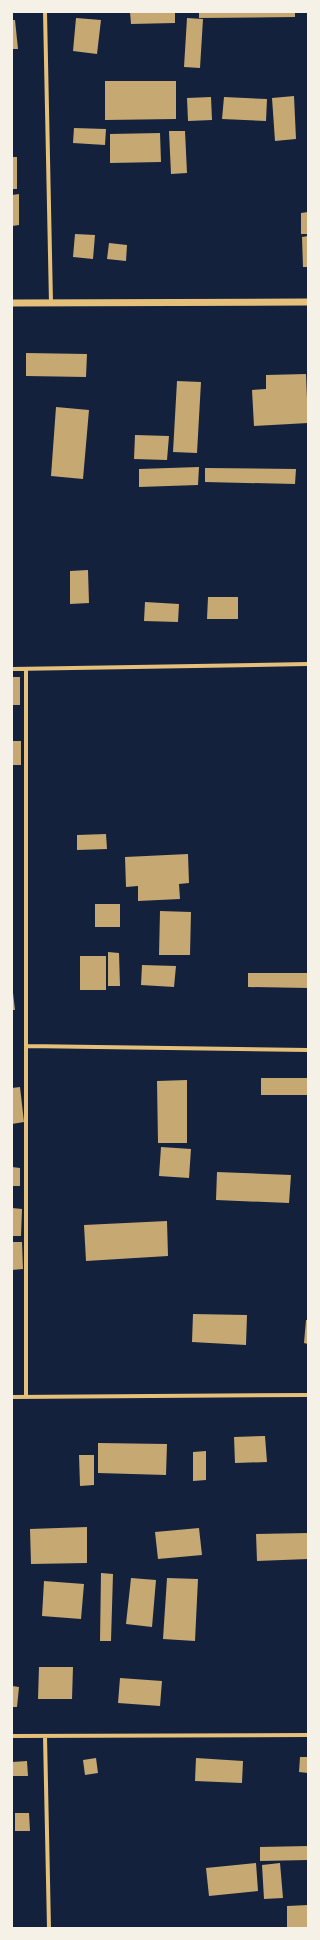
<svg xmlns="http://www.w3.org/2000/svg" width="320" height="1940" viewBox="0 0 320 1940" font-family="'DM Sans',sans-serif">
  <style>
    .building { fill: #c6a872 }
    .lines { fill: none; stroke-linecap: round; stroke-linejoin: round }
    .minor { stroke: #e5c07b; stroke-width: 4 }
    .tertiary { stroke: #e5c07b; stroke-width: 7 }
  </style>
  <rect width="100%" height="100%" fill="#14213d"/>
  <!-- building -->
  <path class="building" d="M130,12H175V23L131,24Z
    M199,12H295V17L199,18Z
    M76,18L101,20L97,54L73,51Z
    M187,18L203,19L200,68L184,67Z
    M12,20H15L18,49H12Z
    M105,81H176V119L105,120Z
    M294,96L296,139L275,141L272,98Z
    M211,97L212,120L188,121L187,98Z
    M224,97L267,99L266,121L222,119Z
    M74,128L106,129L105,145L73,143Z
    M169,131H185L187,173L171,174Z
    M160,133L161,162L110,163V134Z
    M12,157H17V189H12Z
    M19,194V225L12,226V195Z
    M308,212V234H301V213Z
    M75,234L95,235L93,259L73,257Z
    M308,236V267H303L302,237Z
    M109,243L127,245L126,261L107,259Z
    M26,353L87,354L86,377L26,376Z
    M306,374L308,423L254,426L252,390L266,389V375Z
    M177,381L201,382L197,453L173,452Z
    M56,407L89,410L83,479L51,476Z
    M135,435L169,436L167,460L134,459Z
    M199,467L198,485L139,487V469Z
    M205,468L296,469L295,484L205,482Z
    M88,570L89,603L70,604V571Z
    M208,597H238V619H207Z
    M145,602L179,604L178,622L144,621Z
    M12,677H20V705H12Z
    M12,741H21V765H12Z
    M106,834L107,849L77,850V835Z
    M188,854L189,883L179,884L180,899L138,901V886L126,887L125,857Z
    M95,904H120V927H95Z
    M160,911L191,912L190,955H159Z
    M108,952L119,953L120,986H108Z
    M80,956H106V990H80Z
    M142,965L176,966L174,987L141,985Z
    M248,973H308V988L248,987Z
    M12,984L15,1010H12Z
    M261,1078H308V1095H261Z
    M187,1080V1143H158L157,1081Z
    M20,1087L24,1122L12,1124V1088Z
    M161,1147L191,1149L189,1178L159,1176Z
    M12,1167L20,1168V1186H12Z
    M217,1172L291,1175L289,1203L216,1200Z
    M12,1208L22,1209L21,1236H12Z
    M167,1221L168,1256L86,1261L84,1225Z
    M12,1242H22L23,1269L12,1270Z
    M193,1314L247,1315L246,1345L192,1342Z
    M306,1320H308V1344L304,1343Z
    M265,1436L267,1462L235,1463L234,1437Z
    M98,1443L167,1444L166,1475L98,1473Z
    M206,1451V1480L193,1481V1452Z
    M79,1455H94V1485L80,1486Z
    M87,1527V1563L31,1564L30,1529Z
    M199,1528L202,1555L158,1559L155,1532Z
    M308,1533V1559L257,1561L256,1534Z
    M101,1573L113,1574L111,1641H100Z
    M131,1578L156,1580L152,1627L126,1624Z
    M167,1578L198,1579L195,1641L163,1639Z
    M44,1581L84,1584L81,1619L42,1616Z
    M39,1667H73L72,1699H38Z
    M120,1678L162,1681L160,1706L118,1703Z
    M12,1686L19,1687L17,1707H12Z
    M300,1757H308V1773L299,1772Z
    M96,1758L98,1773L85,1775L83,1760Z
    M196,1758L243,1761L242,1783L195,1781Z
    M27,1761L28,1776H12V1762Z
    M15,1813H29L30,1831H15Z
    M308,1846V1860L260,1861V1847Z
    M256,1863L258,1891L209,1896L206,1868Z
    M280,1863L283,1898L264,1899L262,1865Z
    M308,1905V1928H287V1906Z"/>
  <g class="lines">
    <!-- minor -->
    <path class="minor" d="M45,12L51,303
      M12,669L308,664
      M26,669V1397
      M27,1046L308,1050
      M12,1397L308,1395
      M12,1736L308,1735
      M45,1736L49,1928"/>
    <!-- tertiary -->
    <path class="tertiary" d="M12,303L308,302"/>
  </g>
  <!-- border -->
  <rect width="320" height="1940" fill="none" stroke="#f6f1e7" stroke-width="26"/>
</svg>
